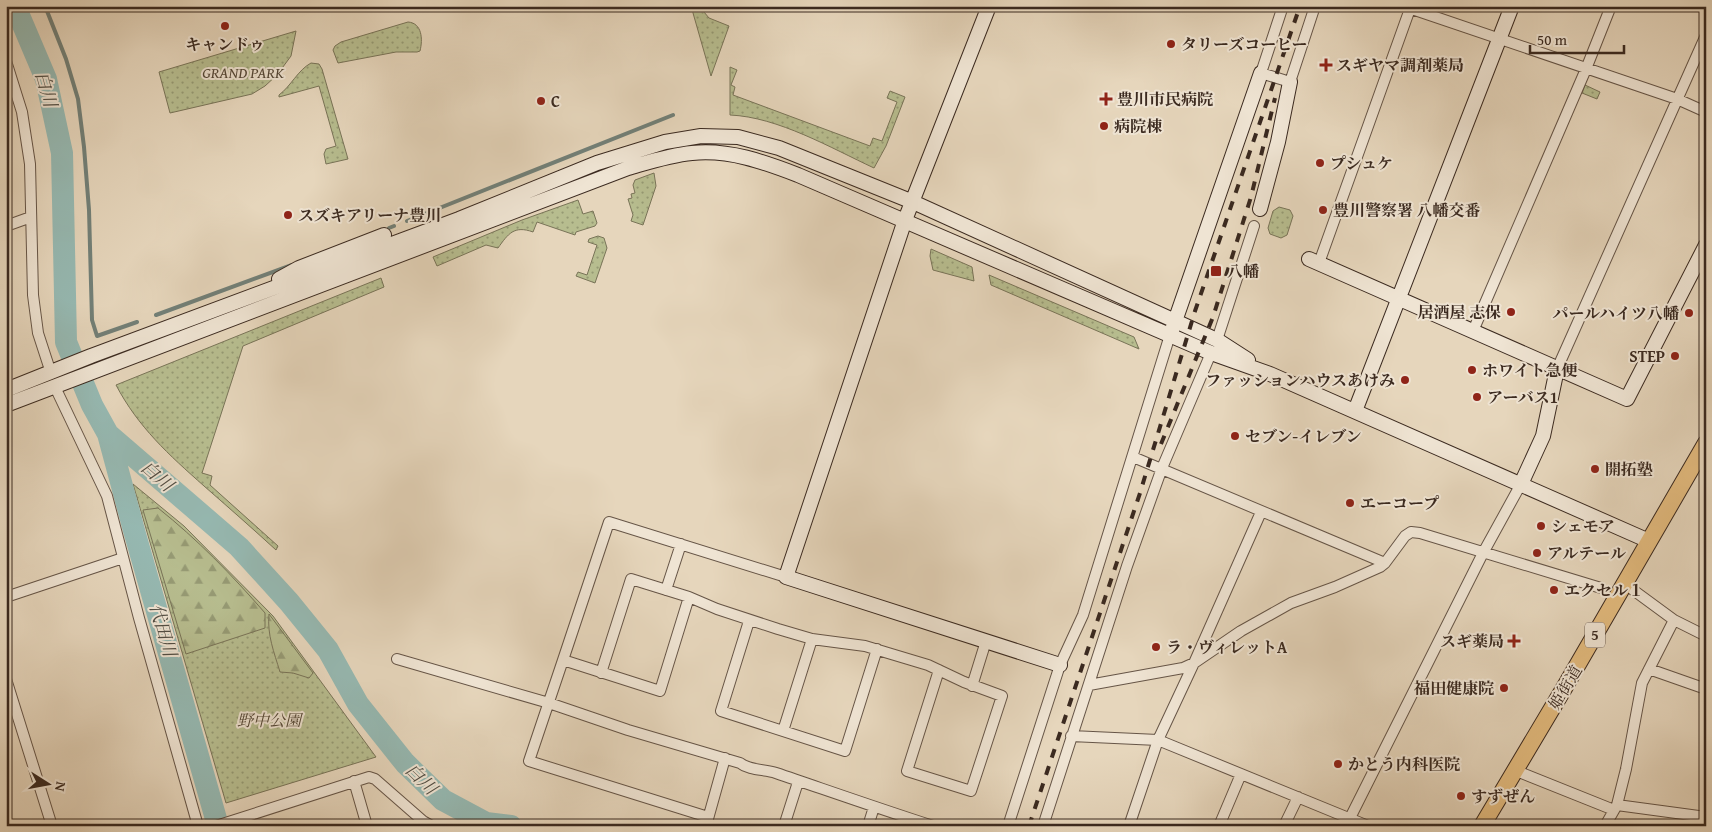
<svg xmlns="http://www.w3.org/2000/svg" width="1712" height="832" viewBox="0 0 1712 832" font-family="'Gentium Book Plus','Noto Serif JP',serif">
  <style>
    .grass { fill: url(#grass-dots); stroke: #797458 }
    .forest { fill: url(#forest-firs); stroke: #797458 }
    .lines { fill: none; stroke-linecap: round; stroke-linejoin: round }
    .stream { stroke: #728078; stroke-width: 4 }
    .river { stroke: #96b9b2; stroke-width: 22 }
    .street-casing { stroke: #665547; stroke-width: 12 }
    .secondary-casing { stroke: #3b2a20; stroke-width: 16 }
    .primary-casing { stroke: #3b2a20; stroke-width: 18 }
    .street { stroke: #efe4d3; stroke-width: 10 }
    .secondary { stroke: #efe4d3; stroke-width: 14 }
    .primary { stroke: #e3bb7e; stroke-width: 16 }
    .rail { stroke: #3b2a20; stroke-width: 4; stroke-dasharray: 9 9; stroke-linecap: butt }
    .poi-dot { fill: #8f2418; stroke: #efe4d3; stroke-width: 2 }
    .labels { text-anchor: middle; stroke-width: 4; stroke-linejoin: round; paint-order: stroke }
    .shield { fill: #efe4d3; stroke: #716256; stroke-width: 1 }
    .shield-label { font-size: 15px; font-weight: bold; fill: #3b2a20 }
    .poi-label { font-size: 16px; font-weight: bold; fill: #3b2a20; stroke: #efe4d3; text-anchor: start }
    .park-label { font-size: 16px; font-style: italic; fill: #544736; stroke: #efe4d3 }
    .street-label { font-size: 16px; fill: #3b2a20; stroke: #efe4d3 }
    .water-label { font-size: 18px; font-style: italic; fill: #524e44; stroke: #efe4d3 }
  </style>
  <defs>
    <pattern id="grass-dots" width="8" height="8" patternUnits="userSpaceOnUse" patternTransform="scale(1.25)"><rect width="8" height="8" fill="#b7bd8f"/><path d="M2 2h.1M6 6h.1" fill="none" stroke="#969a74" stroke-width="1.8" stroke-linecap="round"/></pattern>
    <pattern id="forest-firs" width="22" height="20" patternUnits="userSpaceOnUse" patternTransform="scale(1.25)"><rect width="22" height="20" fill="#b7bd8f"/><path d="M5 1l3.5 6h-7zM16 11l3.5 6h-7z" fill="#969a74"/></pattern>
  </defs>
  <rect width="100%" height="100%" fill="#e6d6bc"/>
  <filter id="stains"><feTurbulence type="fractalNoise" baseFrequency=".004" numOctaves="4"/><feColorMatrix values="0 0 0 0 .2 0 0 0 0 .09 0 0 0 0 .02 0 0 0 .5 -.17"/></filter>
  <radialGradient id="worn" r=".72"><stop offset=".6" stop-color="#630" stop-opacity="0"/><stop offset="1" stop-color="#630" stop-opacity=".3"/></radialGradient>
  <!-- grass -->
  <path class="grass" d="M691,6H699L709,18L729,26L711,76Z
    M408,22C422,23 423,39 420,51L417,52H396L338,63L333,50L335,46L341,42Z
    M296,31L291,56L277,75L265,86L252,94L170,113L159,72Z
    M311,63L319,64L322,69L348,159L326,164L324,154L326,149L336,146L319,86L279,97V95C291,86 298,70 311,63Z
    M730,67L737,70L731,85L735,87L733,95L870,146L873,138L882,141L897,102L887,98L890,91L905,97L886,146L874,168C831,148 778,117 730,115Z
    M1585,85L1600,92L1597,99L1582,93Z
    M654,173L656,186L643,225L631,221L633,215L628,199L632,198L631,194L635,193L633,185L635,180Z
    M578,200L583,214L593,211L597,223L595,226L576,232L575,235L537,222L533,232C514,225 508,234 498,248L486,245L437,266L433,257L522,220Z
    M1279,207L1290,210L1293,216L1287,235L1281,238L1270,234L1268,228L1273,211Z
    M598,236L604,238L607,248L595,283L576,276L578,272L587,275L597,245L588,242L589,239Z
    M931,249L972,267L974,281L933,270L930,256Z
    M989,275L1134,337L1139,349L991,285Z
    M381,278L384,287L243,346L202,473L212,476L210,485L278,546L276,550C252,528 228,507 204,486C169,455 138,427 116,385Z
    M133,484L184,526L273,616L376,757L226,803Z"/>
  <!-- forest -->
  <path class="forest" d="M158,508C197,539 232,575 265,613V628L186,654L143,510Z
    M269,614L313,673L309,678L293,673L280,672C274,652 267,635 269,614Z"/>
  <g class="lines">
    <!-- stream -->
    <path class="stream" d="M45,6L66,59L78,99L84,147L89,210L92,320L97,336L137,322
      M407,221L673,115
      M389,228L394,226
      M156,315L292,265"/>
    <!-- river -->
    <path class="river" d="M15,6L46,79L62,153L66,342L92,405L108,434L239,547L289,602L328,650L358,704L405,763L443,800L486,823L511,826
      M108,434L135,534L218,826"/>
    <defs>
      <path id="street" d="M1283,6L1261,73L1290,82L1315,6
        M1403,6L1677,99L1706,112
        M6,61L22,112L30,164L33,295L38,333L51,373
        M6,226L31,217
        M1319,263L1411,6
        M1473,331L1586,69L1611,6
        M1217,340L1254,226
        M1557,369L1706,35
        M55,387L107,496L139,618L198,826
        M1133,457L1385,563
        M1625,584L1674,620L1706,636
        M666,590L681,544
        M6,597L123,558
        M689,597L660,691L563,660L609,522L786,577
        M749,621L721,711L845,751L877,649
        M397,659L549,703L628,730L740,763C750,771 765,769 776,773C829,791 880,809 933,826
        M563,660L529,761L708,817
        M1649,669L1706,689
        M601,673L631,579L689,597L717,609L778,629L812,639L865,646L888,653L928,665L964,682L1002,696L971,791L907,771L939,670
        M6,679L52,826
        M1089,685L1183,668L1194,663L1241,631L1291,603L1335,587L1380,567L1385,563L1405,536L1411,532L1420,533L1601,588
        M972,686L986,641
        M783,731L812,639
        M1071,736L1158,740L1368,826
        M1514,770L1614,810
        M354,781L367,826
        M1617,805L1706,817
        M216,826L369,777L375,779L423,821L432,826
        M706,826L725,758
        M784,826L798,782
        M868,826L874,807
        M1008,826L1060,665L1083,615L1170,335
        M1043,826L1127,566L1162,468L1211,353
        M1129,826L1158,740L1194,663L1261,512
        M1219,826L1241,774
        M1284,826L1298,797
        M1346,826L1483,553L1521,484
        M1605,826L1617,805L1626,769L1642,683L1674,620"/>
      <path id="secondary" d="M989,6L905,220L786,577L1060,665
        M1260,209L1278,142L1290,82
        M1309,259L1627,399L1706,245
        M279,279L299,268L384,235
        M1172,330L1261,73
        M6,390L91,356L459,219L597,163L665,142L701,136L738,137L779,148L913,202L1217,340L1248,360
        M6,405L628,168C649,162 670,155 692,153C729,149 764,162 798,175L1211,353L1270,374L1649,541
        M1355,411L1512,6
        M1521,484L1543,436L1557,369"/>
      <path id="primary" d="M1482,826L1563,690L1706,443"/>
    </defs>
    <!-- street casing -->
    <use href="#street" class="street-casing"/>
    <!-- secondary casing -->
    <use href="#secondary" class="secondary-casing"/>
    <!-- primary casing -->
    <use href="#primary" class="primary-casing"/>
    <!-- street -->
    <use href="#street" class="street"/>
    <!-- secondary -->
    <use href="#secondary" class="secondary"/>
    <!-- primary -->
    <use href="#primary" class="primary"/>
    <!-- rail -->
    <path class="rail" d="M1161,444L1213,317L1251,197L1275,98
      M1029,826L1140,493L1195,311L1300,6"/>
  </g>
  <!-- markers -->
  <g class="poi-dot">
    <circle cx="225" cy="26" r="5"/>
    <circle cx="1171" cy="44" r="5"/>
    <path d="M1323.5 57.5h5v5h5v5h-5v5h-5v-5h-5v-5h5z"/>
    <path d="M1103.5 91.5h5v5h5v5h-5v5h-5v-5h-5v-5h5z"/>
    <circle cx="541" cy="101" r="5"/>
    <circle cx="1104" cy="126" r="5"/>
    <circle cx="1320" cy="163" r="5"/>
    <circle cx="1323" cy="210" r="5"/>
    <circle cx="288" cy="215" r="5"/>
    <rect x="1210" y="265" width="12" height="12" rx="2.5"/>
    <circle cx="1511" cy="312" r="5"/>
    <circle cx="1689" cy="313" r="5"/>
    <circle cx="1675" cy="356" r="5"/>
    <circle cx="1472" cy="370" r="5"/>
    <circle cx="1405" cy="380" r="5"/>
    <circle cx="1477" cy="397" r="5"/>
    <circle cx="1235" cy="436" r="5"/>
    <circle cx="1595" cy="469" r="5"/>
    <circle cx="1350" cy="503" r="5"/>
    <circle cx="1541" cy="526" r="5"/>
    <circle cx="1537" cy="553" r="5"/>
    <circle cx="1554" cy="590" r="5"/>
    <path d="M1511.5 633.5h5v5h5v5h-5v5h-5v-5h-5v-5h5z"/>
    <circle cx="1156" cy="647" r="5"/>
    <circle cx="1504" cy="688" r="5"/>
    <circle cx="1338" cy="764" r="5"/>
    <circle cx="1461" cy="796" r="5"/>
  </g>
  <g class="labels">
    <!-- shield labels -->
    <rect class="shield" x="1585" y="622.5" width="20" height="25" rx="4"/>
    <g class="shield-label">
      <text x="1595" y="640">5</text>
    </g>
    <!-- poi labels -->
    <g class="poi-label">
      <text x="225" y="50" text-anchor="middle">キャンドゥ</text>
      <text x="1181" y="50">タリーズコーヒー</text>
      <text x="1336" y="71">スギヤマ調剤薬局</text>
      <text x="1117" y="105">豊川市民病院</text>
      <text x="551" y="107">C</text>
      <text x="1114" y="132">病院棟</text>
      <text x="1330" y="169">プシュケ</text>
      <text x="1333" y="216">豊川警察署 八幡交番</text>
      <text x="298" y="221">スズキアリーナ豊川</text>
      <text x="1227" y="277">八幡</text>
      <text x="1501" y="318" text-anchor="end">居酒屋 志保</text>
      <text x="1679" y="319" text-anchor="end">パールハイツ八幡</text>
      <text x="1665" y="362" text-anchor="end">STEP</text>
      <text x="1482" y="376">ホワイト急便</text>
      <text x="1395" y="386" text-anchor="end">ファッションハウスあけみ</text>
      <text x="1487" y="403">アーバス1</text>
      <text x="1245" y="442">セブン-イレブン</text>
      <text x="1605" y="475">開拓塾</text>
      <text x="1360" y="509">エーコープ</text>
      <text x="1551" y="532">シェモア</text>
      <text x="1547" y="559">アルテール</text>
      <text x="1564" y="596">エクセル１</text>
      <text x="1504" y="647" text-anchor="end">スギ薬局</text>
      <text x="1166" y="653">ラ・ヴィレットA</text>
      <text x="1494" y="694" text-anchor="end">福田健康院</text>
      <text x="1348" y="770">かとう内科医院</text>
      <text x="1471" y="802">すずぜん</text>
    </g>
    <!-- park labels -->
    <g class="park-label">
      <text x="243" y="78">GRAND PARK</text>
      <text x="269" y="726">野中公園</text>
    </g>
    <!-- street labels -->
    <g class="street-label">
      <text transform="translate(1565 687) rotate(-59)" y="6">姫街道</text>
    </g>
    <!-- water labels -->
    <g class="water-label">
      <text transform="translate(46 89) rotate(74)" y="6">白川</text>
      <text transform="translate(157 476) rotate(41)" y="6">白川</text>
      <text transform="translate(163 630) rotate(74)" y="6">代田川</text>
      <text transform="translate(421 779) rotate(44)" y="6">白川</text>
    </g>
  </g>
  <!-- margin -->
  <rect width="1712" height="832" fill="none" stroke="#e6d6bc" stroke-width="25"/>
  <rect x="8" y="8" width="1697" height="817" fill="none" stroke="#3b2a20" stroke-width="2.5"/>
  <rect x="12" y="12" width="1687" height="807" fill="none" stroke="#3b2a20"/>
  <!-- north arrow -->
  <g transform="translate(48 784) rotate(101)" stroke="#efe4d3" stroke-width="4" paint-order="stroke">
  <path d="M0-4L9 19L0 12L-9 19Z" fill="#3b2a20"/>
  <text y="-8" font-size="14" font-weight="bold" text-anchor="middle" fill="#3b2a20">N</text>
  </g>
  <!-- scale -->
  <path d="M1530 45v8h94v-8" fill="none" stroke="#3b2a20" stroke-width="2.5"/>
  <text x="1537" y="45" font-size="15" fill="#3b2a20" stroke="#efe4d3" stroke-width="4" paint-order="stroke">50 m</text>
  <rect width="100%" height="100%" filter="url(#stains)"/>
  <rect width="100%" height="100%" fill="url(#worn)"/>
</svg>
